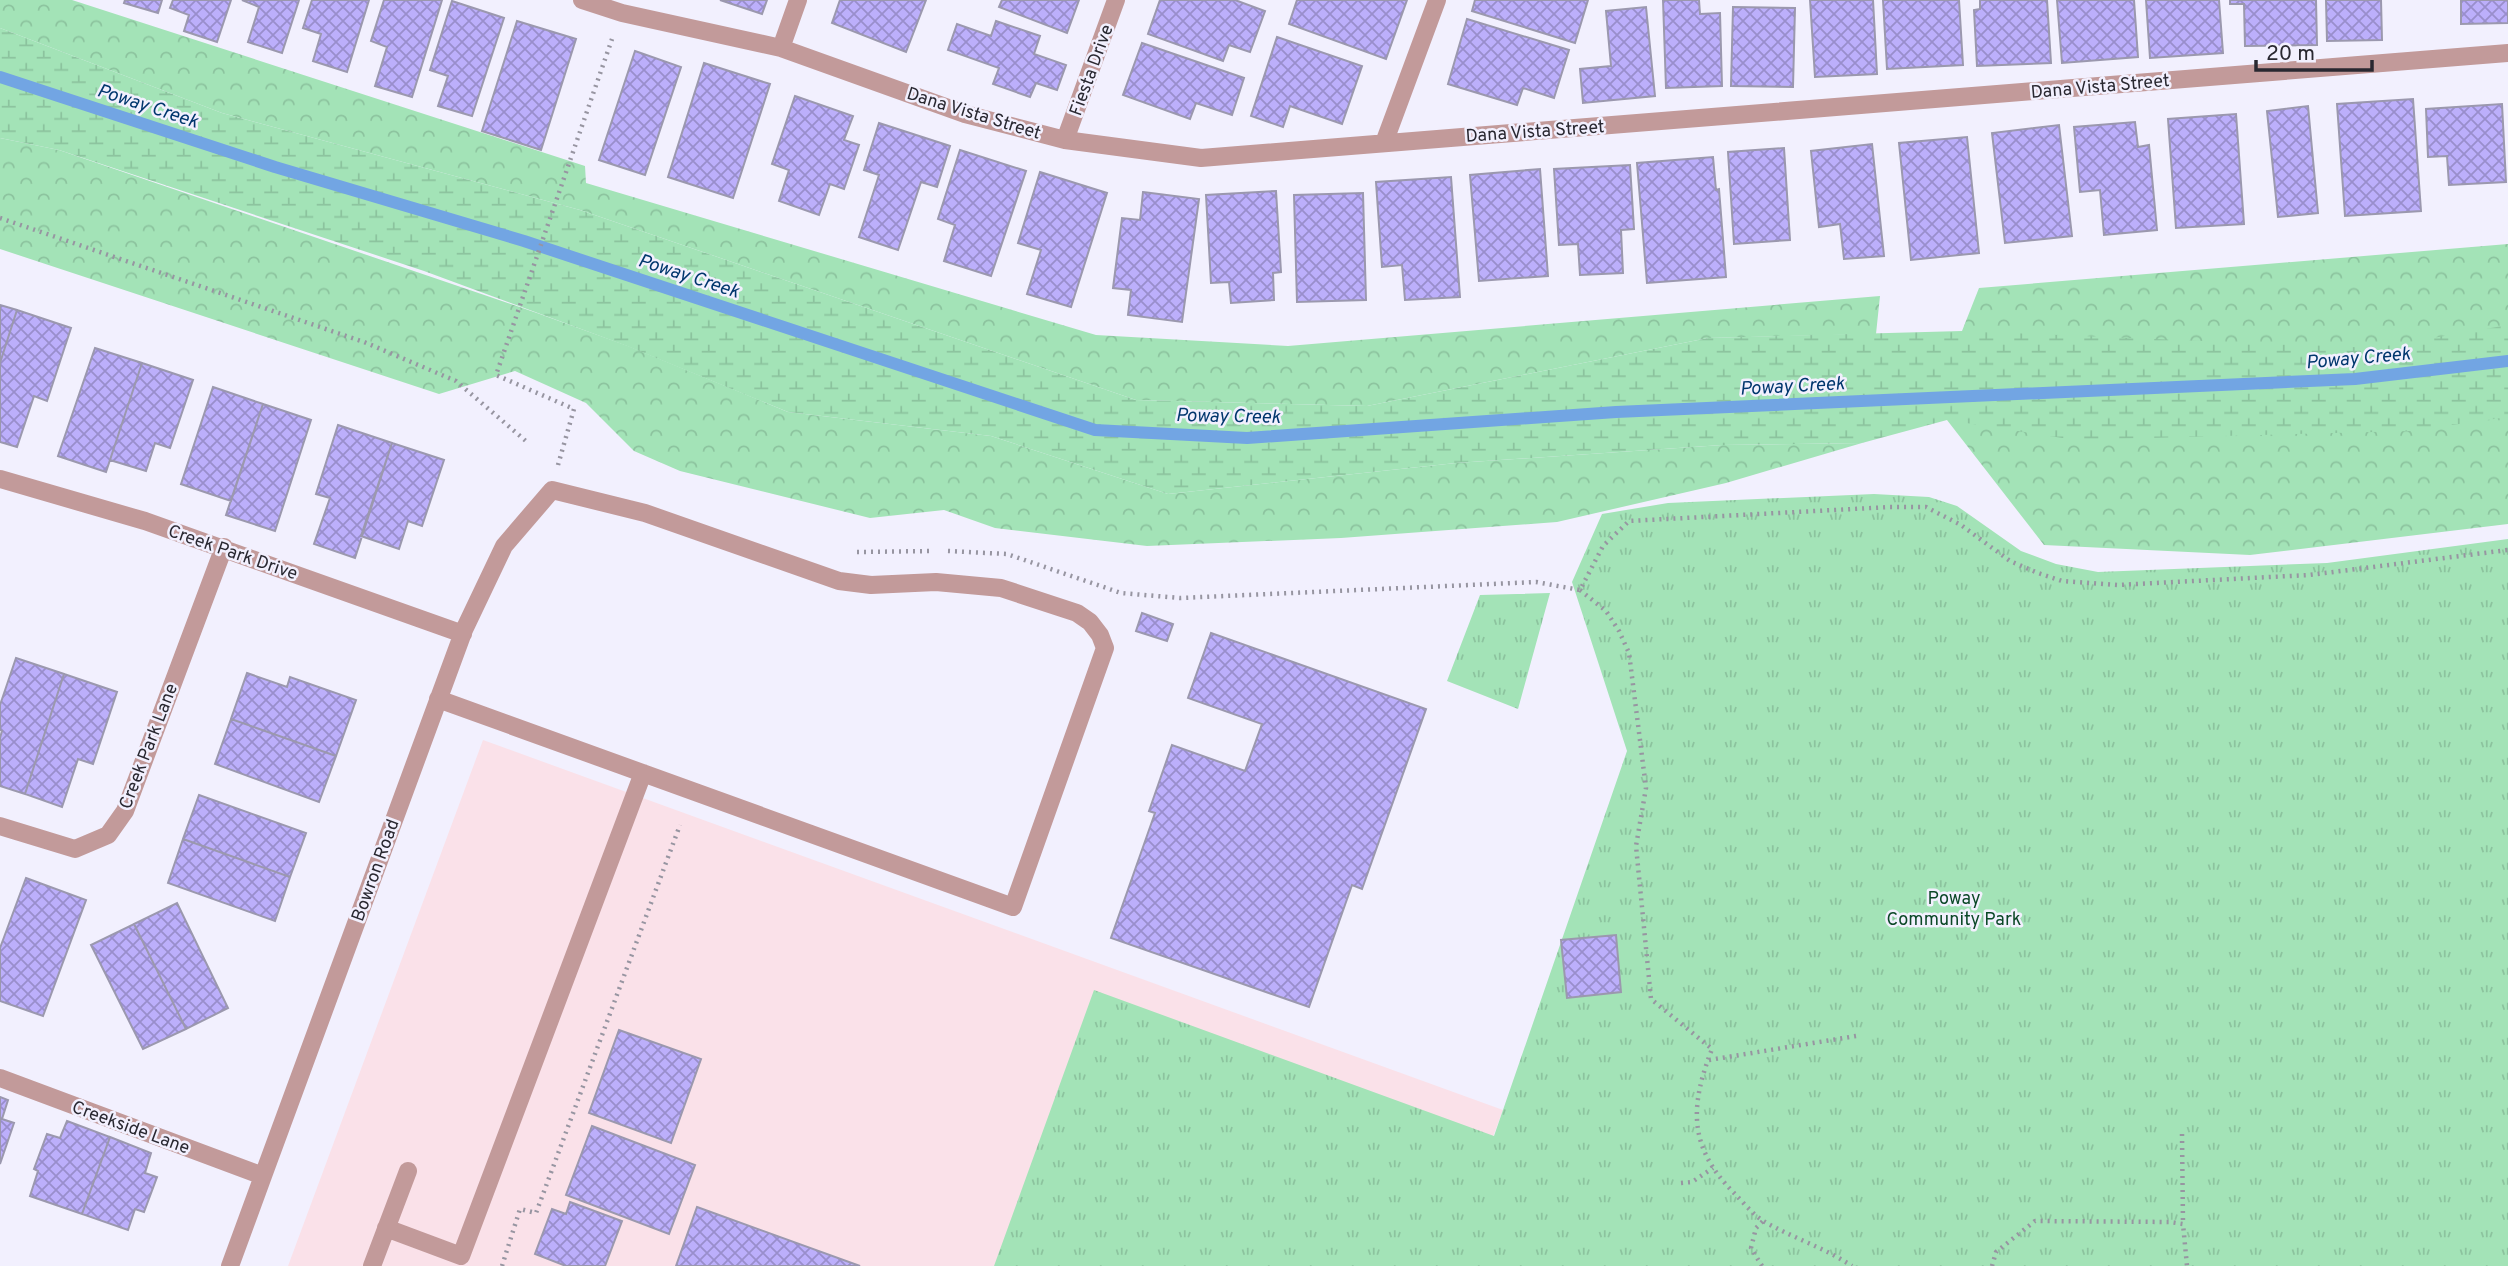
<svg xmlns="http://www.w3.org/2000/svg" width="2508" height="1266" viewBox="0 0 2508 1266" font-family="Overpass,sans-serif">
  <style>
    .education { fill: #fae1e9 }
    .forest { fill: url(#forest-crowns) }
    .wetland { fill: url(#wetland-marsh) }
    .park { fill: url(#park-tufts) }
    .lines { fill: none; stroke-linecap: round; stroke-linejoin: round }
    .stream { stroke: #72a5e3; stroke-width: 12 }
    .building { fill: url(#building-cross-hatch); stroke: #9b98ae; stroke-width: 2 }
    .path { stroke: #9795a1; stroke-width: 4.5; stroke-dasharray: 2 5; stroke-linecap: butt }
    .minor { stroke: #c29a9a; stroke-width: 18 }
    .labels { text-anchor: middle; stroke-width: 5; stroke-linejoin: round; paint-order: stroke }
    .street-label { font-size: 18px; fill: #292831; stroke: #f2f0fe }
    .park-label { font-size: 18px; fill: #0b4827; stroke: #f2f0fe }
    .water-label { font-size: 19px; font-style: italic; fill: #00366d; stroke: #f2f0fe }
  </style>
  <defs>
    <pattern id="forest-crowns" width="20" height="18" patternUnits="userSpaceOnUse" patternTransform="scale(1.75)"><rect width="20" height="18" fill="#a3e3b7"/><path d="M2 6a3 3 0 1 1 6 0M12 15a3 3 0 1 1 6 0" fill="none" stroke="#8cc39e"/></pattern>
    <pattern id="wetland-marsh" width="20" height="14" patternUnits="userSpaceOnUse" patternTransform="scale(1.75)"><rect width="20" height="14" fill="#a3e3b7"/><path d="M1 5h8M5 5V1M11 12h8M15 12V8" fill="none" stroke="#8cc39e"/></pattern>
    <pattern id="park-tufts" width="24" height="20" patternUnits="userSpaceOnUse" patternTransform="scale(1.75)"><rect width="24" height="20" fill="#a3e3b7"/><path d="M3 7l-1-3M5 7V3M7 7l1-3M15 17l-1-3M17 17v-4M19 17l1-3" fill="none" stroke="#8cc39e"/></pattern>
    <pattern id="building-cross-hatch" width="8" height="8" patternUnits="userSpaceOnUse" patternTransform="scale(1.75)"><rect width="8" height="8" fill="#bcaffb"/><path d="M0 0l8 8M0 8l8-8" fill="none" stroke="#998ecc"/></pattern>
  </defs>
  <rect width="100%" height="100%" fill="#f2f0fe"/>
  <!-- education -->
  <path class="education" d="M483,740L1503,1110L1445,1266H288Z"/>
  <!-- forest -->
  <path class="forest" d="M0,0H72L585,166L586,183L1096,335L1288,346L1880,296L1876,334L1708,338L1367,406L1136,400L580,210L222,113L0,28Z
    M0,138L59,150L537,313L628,346L788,412L991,436L1168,494L1456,463L1722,445L1862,443L1726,483L1557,522L1341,538L1147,546L995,528L944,510L870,518L680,471L634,451L586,403L515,371L439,394L0,249Z
    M2508,244V524L2250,555L2044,545L1947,420L1962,331L1979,288Z"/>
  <!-- wetland -->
  <path class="wetland" d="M0,28L222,113L580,210L1136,400L1367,406L1708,338L1962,331L2375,348L2508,325V417L2410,431L2075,440L1947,420L1862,443L1722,445L1456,463L1168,494L991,436L788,412L627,346L424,271L59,150L0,138Z"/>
  <!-- park -->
  <path class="park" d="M1874,494L1929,497L1957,506L2021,551L2056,564L2098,572L2327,563L2508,539V1266H994L1094,990L1494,1136L1627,751L1572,582L1602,514L1668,503Z
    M1550,593L1518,709L1447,681L1480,595Z"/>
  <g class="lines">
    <!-- stream -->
    <path class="stream" d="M0,77L275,167L524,241L1095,430L1247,438L1616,412L2355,379L2508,361"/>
  </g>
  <!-- building -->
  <path class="building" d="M125,0H162L158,13L124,3Z
    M173,0H231L217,42L184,31L189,15L170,8Z
    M242,0H299L282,53L248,42L259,7Z
    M312,0H369L347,72L313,61L321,34L303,28Z
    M384,0H442L412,97L375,86L387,47L371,41Z
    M720,0H767L762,14Z
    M840,0H926L906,52L832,23Z
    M1002,0H1079L1067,33L999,7Z
    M1160,0H1235L1265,11L1250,52L1229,45L1223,61L1148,34Z
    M1297,0H1407L1386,59L1289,24Z
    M1475,0H1588L1575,43L1472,11Z
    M1663,0H1699L1700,14L1720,13L1722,86L1666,88Z
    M1810,0H1873L1877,74L1815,77Z
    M1883,0H1959L1963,65L1887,69Z
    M1980,0H2047L2051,63L1977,66L1974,10L1980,9Z
    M2057,0H2134L2138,57L2062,63Z
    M2146,0H2219L2223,53L2150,58Z
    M2230,0H2316L2317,45L2245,46L2244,4H2230Z
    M2326,0H2381L2382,40L2327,41Z
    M2461,0H2508V23L2461,24Z
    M452,1L504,18L472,116L438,106L448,76L430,70Z
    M1646,7L1655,96L1583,103L1580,69L1611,66L1606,11Z
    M1733,7L1795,8L1793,87L1731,86Z
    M1467,19L1569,50L1554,98L1523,88L1517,105L1448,84Z
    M517,21L576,39L541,150L482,131Z
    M996,21L1040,36L1034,54L1066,65L1057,90L1036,83L1030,97L993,84L999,68L948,50L957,24L991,36Z
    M1277,37L1362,66L1342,124L1290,106L1283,127L1251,116Z
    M1142,43L1244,78L1232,115L1196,103L1190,119L1123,95Z
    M635,51L681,67L645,175L599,160Z
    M704,63L770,84L733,198L668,177Z
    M795,96L853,116L844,140L859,145L844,189L830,184L819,215L779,201L789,170L772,164Z
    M2413,99L2421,211L2345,216L2337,104Z
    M2502,104L2506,182L2449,185L2447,156L2428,157L2426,109Z
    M2308,106L2318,213L2278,217L2267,111Z
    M2236,114L2244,224L2176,228L2168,119Z
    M2135,122L2138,147L2149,145L2157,230L2104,235L2100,190L2080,192L2074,127Z
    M879,123L950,146L937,187L921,182L898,250L859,237L879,175L864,170Z
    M2059,125L2072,236L2005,243L1992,133Z
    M1967,137L1979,253L1911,260L1899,143Z
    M1872,144L1884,256L1844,259L1840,224L1819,227L1811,151Z
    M1784,148L1790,240L1734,244L1728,152Z
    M960,150L1026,171L991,276L944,261L955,225L938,219Z
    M1713,157L1716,190L1719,189L1726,277L1647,283L1637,163Z
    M1630,165L1634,229L1621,230L1623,273L1580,275L1578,244L1559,245L1554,169Z
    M1540,169L1548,276L1479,281L1470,175Z
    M1040,172L1107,193L1071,307L1027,294L1041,250L1018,243Z
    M1451,177L1460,297L1405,300L1402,265L1382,267L1376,182Z
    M1276,191L1281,272L1273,273L1274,300L1231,303L1229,282L1211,283L1206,195Z
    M1143,192L1199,199L1182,322L1128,315L1131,290L1113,288L1122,218L1140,220Z
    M1363,193L1366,300L1297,302L1294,195Z
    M0,305L17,310L0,363Z
    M17,310L71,328L47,401L34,396L17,447L0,442V363Z
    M95,348L142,363L106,472L58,456Z
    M142,363L193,380L170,448L155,443L146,471L110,460Z
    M213,387L263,404L231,501L181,484Z
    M263,404L311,420L275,531L226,515Z
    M338,425L392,443L355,558L314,544L330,498L316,494Z
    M392,443L444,460L422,526L408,521L399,549L361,536Z
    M1142,613L1173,624L1167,641L1136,631Z
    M1211,633L1426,709L1362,889L1352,885L1309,1007L1111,938L1155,813L1149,811L1172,745L1245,771L1262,724L1188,698Z
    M16,658L64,674L25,794L0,786V738L2,731L0,730V705Z
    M247,673L287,687L290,677L356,700L336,756L231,719Z
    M64,674L117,692L93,764L78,759L62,807L25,794Z
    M231,719L336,756L319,802L215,764Z
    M199,795L306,833L290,877L183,839Z
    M183,839L290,877L275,921L168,883Z
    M26,878L86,900L43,1016L0,1001V948Z
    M177,903L228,1008L186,1029L134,924Z
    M134,924L186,1029L143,1049L91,945Z
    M1616,935L1621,992L1567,998L1561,940Z
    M619,1030L701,1059L671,1143L589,1113Z
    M0,1097L8,1100L2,1119L14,1123L0,1164Z
    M67,1121L110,1137L82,1214L30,1196L38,1171L34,1169L47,1134L60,1138Z
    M592,1126L695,1165L669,1234L566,1195Z
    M110,1137L151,1153L145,1173L157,1177L144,1212L135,1209L128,1230L82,1214Z
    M570,1202L622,1221L605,1266H566L535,1254L552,1209L566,1214Z
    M697,1207L860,1266H676Z"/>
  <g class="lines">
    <!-- path -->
    <path class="path" d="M0,218L364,342L456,381L527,442
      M558,465L574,409L496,375L612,39
      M948,551L1007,554L1121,593L1180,598L1536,582L1580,590L1603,546L1629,521L1890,507H1926L1961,525L2010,561L2038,573L2062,581L2117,585L2309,575L2508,550
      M857,552L932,551
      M1580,590L1606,611L1619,631L1629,653L1646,788L1636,846L1651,999L1712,1049C1690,1106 1688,1146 1733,1192C1743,1202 1753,1215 1765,1222C1793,1238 1825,1248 1852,1266
      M1709,1060L1856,1036
      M2182,1134L2183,1224
      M1681,1183L1692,1182L1713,1168
      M502,1266L520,1209L536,1213L680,825
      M1762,1266L1751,1248L1756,1228L1763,1221
      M1992,1266L1996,1252L2035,1221L2170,1222L2183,1224L2187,1266"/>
    <!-- minor -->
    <path class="minor" d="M582,0L622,13L781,48L965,114L1065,140L1201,158L2508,53
      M781,48L798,0
      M1065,140L1116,0
      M1384,143L1437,0
      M0,479L145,521L463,634
      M0,826L75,849L108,835L125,811L224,547
      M0,1078L263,1176
      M386,1228L461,1256L643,773
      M230,1266L263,1176L464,630L504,546L552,490L645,513L839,581L871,585L936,582L1001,588L1077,613L1090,622L1100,635L1105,648L1013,907L438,699
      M372,1266L408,1171"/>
  </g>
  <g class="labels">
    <!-- street labels -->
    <g class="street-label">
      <text transform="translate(1091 70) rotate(-70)" y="6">Fiesta Drive</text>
      <text transform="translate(2100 86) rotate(-5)" y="6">Dana Vista Street</text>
      <text transform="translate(974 113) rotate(17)" y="6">Dana Vista Street</text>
      <text transform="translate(1535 131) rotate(-4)" y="6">Dana Vista Street</text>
      <text transform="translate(233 552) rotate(19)" y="6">Creek Park Drive</text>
      <text transform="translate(148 746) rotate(-69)" y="6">Creek Park Lane</text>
      <text transform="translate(375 870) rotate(-70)" y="6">Bowron Road</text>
      <text transform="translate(131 1127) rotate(20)" y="6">Creekside Lane</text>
    </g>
    <!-- park labels -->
    <g class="park-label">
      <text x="1954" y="904">Poway<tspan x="1954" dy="21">Community Park</tspan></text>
    </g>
    <!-- water labels -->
    <g class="water-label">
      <text transform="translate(148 105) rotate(18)" y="7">Poway Creek</text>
      <text transform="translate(689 275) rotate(18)" y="7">Poway Creek</text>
      <text transform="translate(2358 357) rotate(-5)" y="7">Poway Creek</text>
      <text transform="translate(1792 385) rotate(-3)" y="7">Poway Creek</text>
      <text transform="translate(1228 415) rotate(1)" y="7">Poway Creek</text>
    </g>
  </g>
  <!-- scale -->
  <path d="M2256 60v10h116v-10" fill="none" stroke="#292831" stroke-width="3.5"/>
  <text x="2266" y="60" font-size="21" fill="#292831" stroke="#f2f0fe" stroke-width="5" paint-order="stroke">20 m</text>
</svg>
